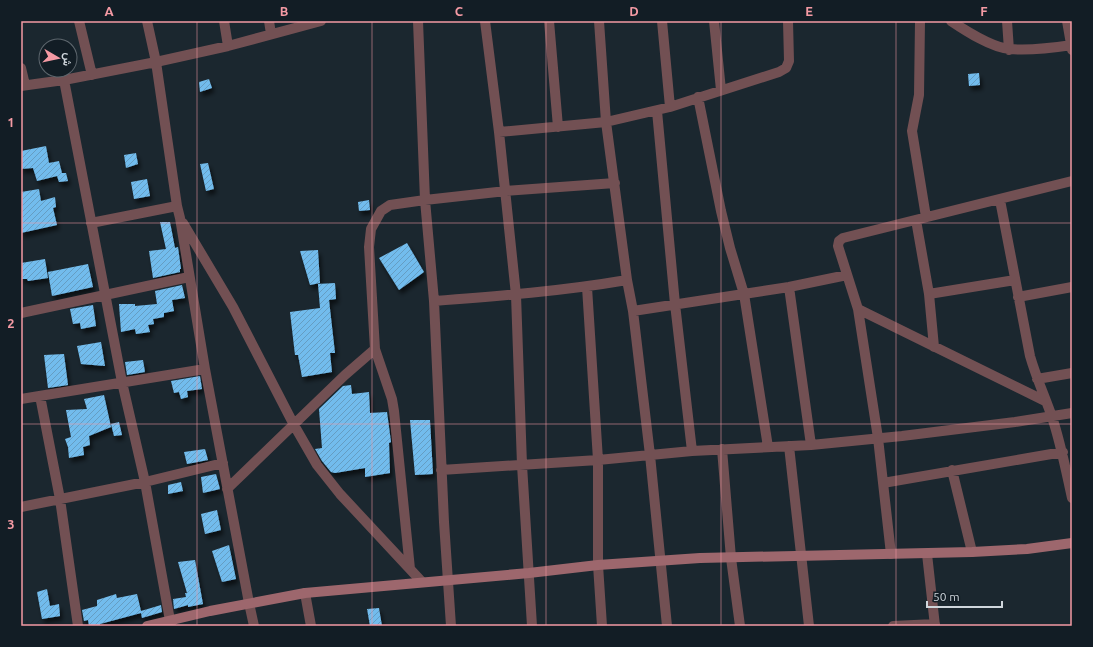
<svg xmlns="http://www.w3.org/2000/svg" width="1093" height="647" viewBox="0 0 1093 647" font-family="Ubuntu,Vazirmatn,sans-serif">
  <style>
    .building { fill: url(#building-hatch); filter: url(#shadow) }
    .lines { fill: none; stroke-linecap: round; stroke-linejoin: round }
    .street { stroke: #725053; stroke-width: 10 }
    .secondary { stroke: #9d676d; stroke-width: 10 }
    .grid { fill: none; stroke: #f49aa4; stroke-width: 1; stroke-opacity: 0.55 }
    .neatline { fill: none; stroke: #f49aa4; stroke-width: 1.5 }
    .grid-label { font-size: 13px; text-anchor: middle; font-weight: bold; fill: #f49aa4 }
  </style>
  <defs>
    <pattern id="building-hatch" width="6" height="6" patternUnits="userSpaceOnUse"><rect width="6" height="6" fill="#72bced"/><path d="M-1 1l2-2M0 6l6-6M5 7l2-2" fill="none" stroke="#659dc2"/></pattern>
    <filter id="shadow"><feDropShadow dx="2.5" dy="4.5" stdDeviation="2" flood-color="#0009"/></filter>
  </defs>
  <rect width="100%" height="100%" fill="#1b272f"/>
  <!-- building -->
  <path class="building" d="M979,73L980,85L969,86L968,74Z
    M209,79L212,88L200,92L199,82Z
    M46,146L49,163L59,161L62,173H66L68,181L59,182L57,176L37,181L33,168L21,169V151Z
    M136,153L138,164L126,168L124,155Z
    M208,163L214,189L206,191L200,164Z
    M147,179L150,196L134,199L131,182Z
    M39,189L41,201L55,197L56,207L53,208L57,225L21,233V192Z
    M369,200L370,210L359,211L358,202Z
    M160,222H170L175,248L178,247L181,269H180V272L153,278L149,251L166,249Z
    M407,243L424,272L399,290L379,258Z
    M318,250L320,283L310,285L300,251Z
    M45,259L48,278L28,281L27,279H21V263Z
    M88,264L93,287L52,296L48,272Z
    M335,283L336,299L329,300L335,353H330L332,372L302,377L298,355H295L290,312L320,308L318,284Z
    M182,285L185,298L172,300L174,311L164,313V317L153,319L154,324L148,325L150,332L136,334L135,329L121,332L119,304H135V306L157,304L155,291Z
    M93,305L96,326L81,329L80,323L73,324L70,309Z
    M101,342L105,366L81,364L77,346Z
    M64,354L68,385L48,388L44,355Z
    M143,360L145,372L127,375L125,362Z
    M200,376L202,389L187,391L188,397L181,399L179,392L174,393L171,381Z
    M351,385L352,394L369,392L370,413L387,412L391,442L389,443L390,473L365,477V468L335,473L331,472L322,461L315,449L322,448L319,409L343,386Z
    M104,395L111,427L89,436L90,445L83,447L84,455L69,458L68,447L65,439L71,437L66,410L87,409L84,399Z
    M410,420H430L433,474L415,475Z
    M119,422L122,435L114,436L111,424Z
    M205,449L208,460L187,464L184,452Z
    M216,474L220,489L203,493L201,477Z
    M181,482L183,491L168,494V485Z
    M217,510L221,530L205,534L201,514Z
    M229,545L236,579L222,582L212,551Z
    M195,560L203,604L188,607V605L174,609L173,599L186,597L185,593H187L178,562Z
    M47,589L50,606L59,604L60,616L42,619L37,592Z
    M116,594L117,598L137,594L141,611L161,605L162,612L142,618L141,613L100,624V625L89,626L88,620L84,621L82,610L97,606V600Z
    M379,608L382,626H370L367,609Z"/>
  <g class="lines">
    <!-- street -->
    <path class="street" d="M79,21L92,75
      M147,21L156,62L177,206L180,218L205,369L249,603L254,626
      M224,21L228,46
      M269,21L271,34
      M418,21L425,200L434,301L444,522L451,626
      M485,21L499,132L516,295L522,465L532,626
      M549,21L558,127
      M599,21L606,122L627,280L633,311L650,455L667,626
      M662,21L670,107
      M714,21L721,90
      M920,21L919,95L912,131L926,217
      M951,21C966,31 992,48 1010,49C1030,51 1052,48 1072,45
      M1007,21L1009,50
      M1067,21L1072,50
      M21,68L25,85
      M64,80L122,382L145,482L171,626
      M21,86L64,80L156,62L228,46L321,21
      M698,97L721,211L730,248L744,294L768,447
      M657,111L675,304L692,451
      M499,132L606,122L670,107L779,72L786,68L789,61L788,21
      M1000,200L1030,356C1036,377 1045,397 1052,417C1061,444 1066,471 1072,498
      M916,220L929,294L1015,280
      M91,223L177,206
      M183,223L233,307L294,425L317,465L340,494L422,582
      M587,287L598,460V565L602,626
      M789,287L811,445
      M929,294L934,347
      M1018,297L1072,287
      M434,301C499,296 563,291 627,280
      M858,309L1045,401
      M633,311L789,287L847,275
      M21,313L189,277
      M1037,379L1072,373
      M40,396L60,499L78,626
      M21,399L205,369
      M789,446L809,626
      M722,449L731,558L740,626
      M441,470L598,460L692,451L811,445L902,436L1015,422L1072,413
      M952,470L972,552
      M883,483L1063,452
      M227,489L345,375L375,349
      M21,507L145,482L223,463
      M891,554L878,438L858,309L838,246L839,241L843,238L1072,181
      M927,554L935,626
      M410,569L394,411L392,399L375,349L369,247L371,229L381,211L390,205L425,200L506,191L615,183
      M305,593L311,626
      M893,626L935,624"/>
    <!-- secondary -->
    <path class="secondary" d="M147,626L210,611L305,593L529,573L598,565L700,558L972,552L1027,549L1072,543"/>
  </g>
  <!-- grid -->
  <path class="grid" d="M197,21V626M372,21V626M546,21V626M721,21V626M896,21V626M21,223H1072M21,424H1072"/>
  <!-- border -->
  <rect width="1093" height="647" fill="none" stroke="#121d25" stroke-width="44"/>
  <!-- north arrow -->
  <g transform="translate(58 58) rotate(99)"><circle r="19" fill="#121d25" stroke="#5e676e"/>
  <path d="M0-3L7 15L0 10L-7 15Z" fill="#f49aa4"/>
  <text y="-6" font-size="11" font-weight="bold" text-anchor="middle" fill="#cfd6dc">ش</text>
  </g>
  <!-- scale -->
  <path d="M927 601v6h75v-6" fill="none" stroke="#cfd6dc" stroke-width="2"/>
  <text x="933" y="601" font-size="12" fill="#cfd6dc" stroke="#121d25" stroke-width="3" paint-order="stroke">50 m</text>
  <rect x="22" y="22" width="1049" height="603" class="neatline"/>
  <g class="grid-label">
    <text x="109" y="16">A</text>
    <text x="284" y="16">B</text>
    <text x="459" y="16">C</text>
    <text x="634" y="16">D</text>
    <text x="809" y="16">E</text>
    <text x="984" y="16">F</text>
    <text x="11" y="127">1</text>
    <text x="11" y="328">2</text>
    <text x="11" y="529">3</text>
  </g>
</svg>
